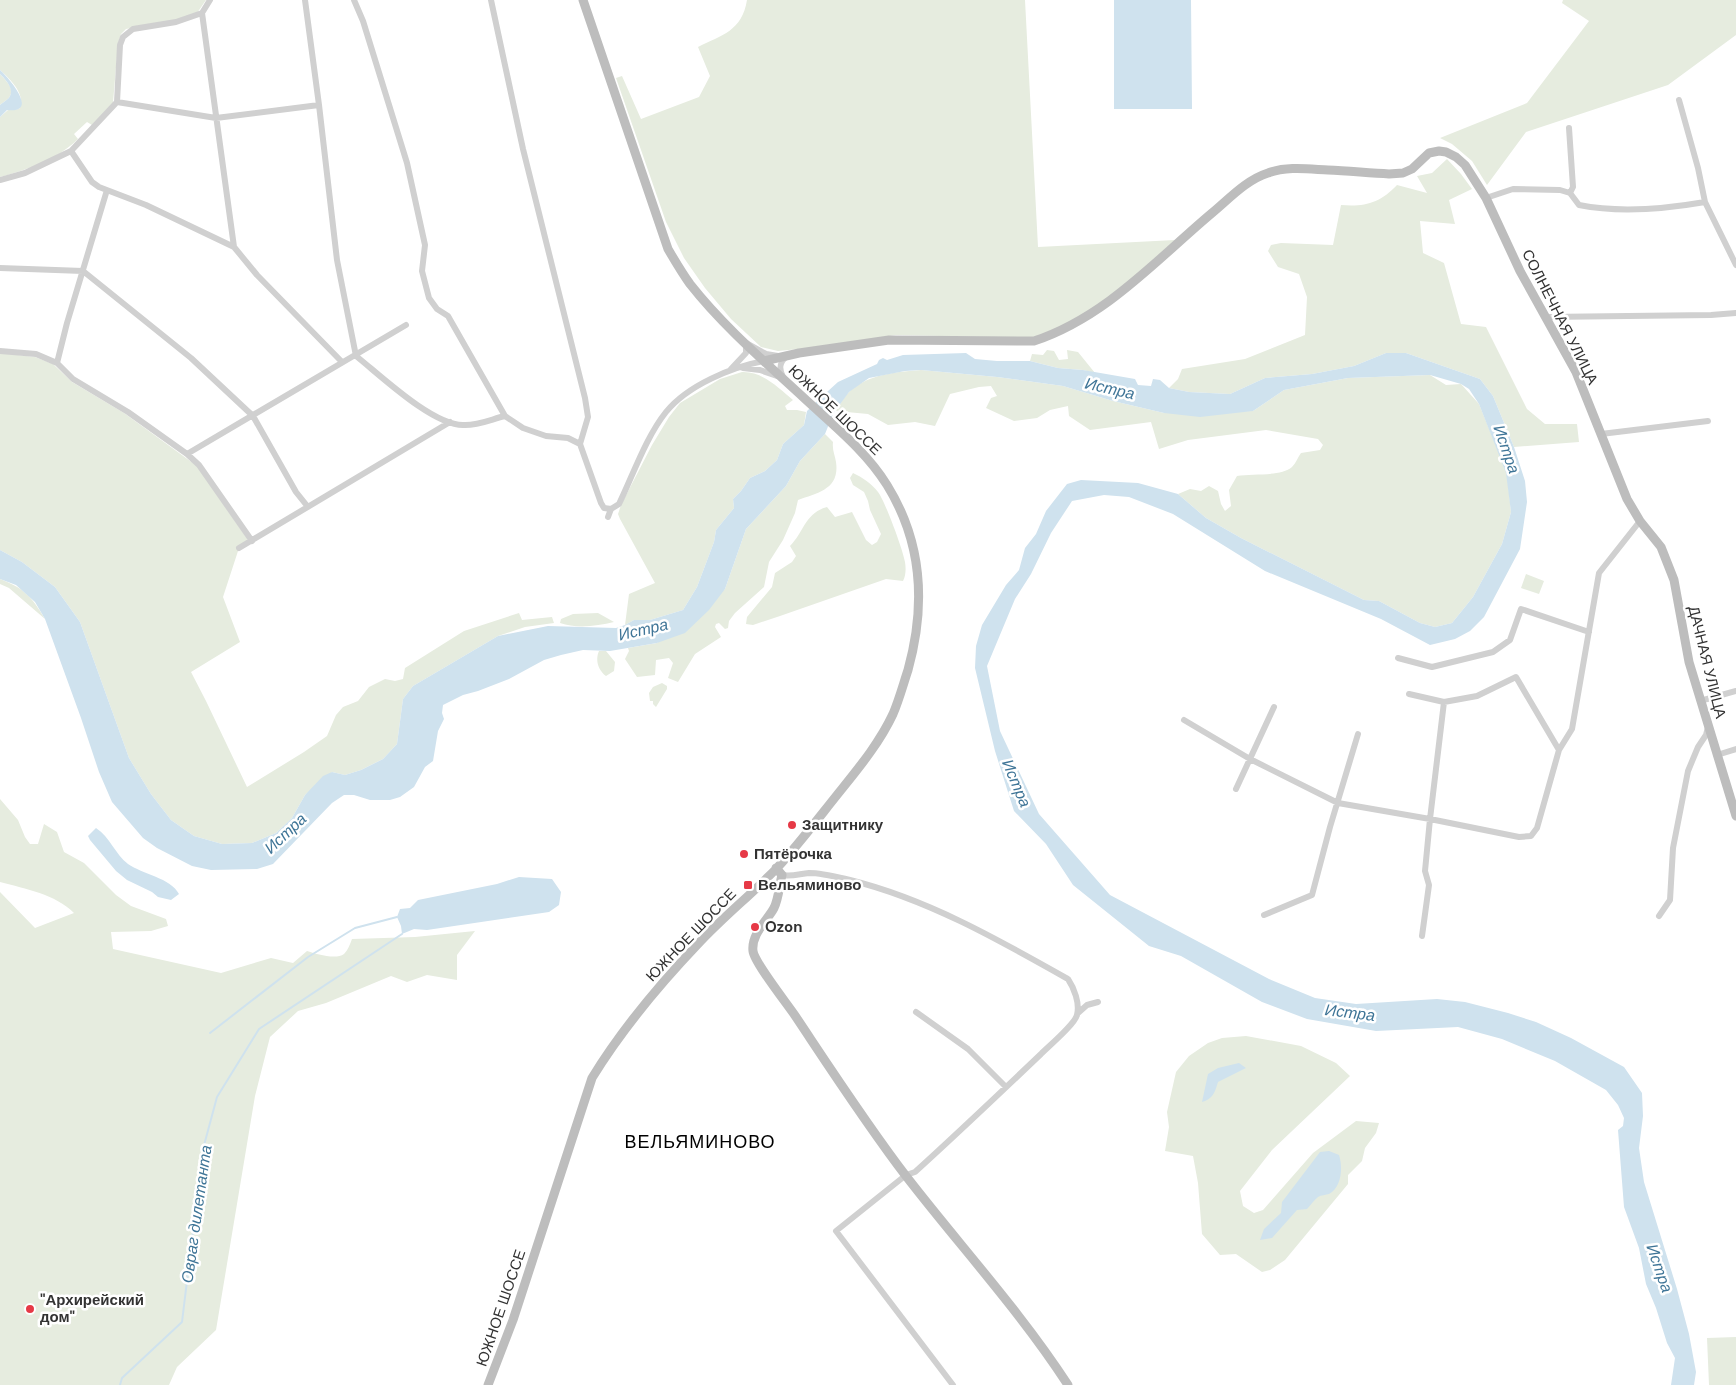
<svg xmlns="http://www.w3.org/2000/svg" width="1736" height="1385" viewBox="0 0 1736 1385" font-family="'DM Sans',sans-serif">
  <style>
    .green { fill: #e6ecdf }
    .water { fill: #cfe2ee }
    .lines { fill: none; stroke-linecap: round; stroke-linejoin: round }
    .stream { stroke: #cfe2ee; stroke-width: 2 }
    .street { stroke: #d0d0d0; stroke-width: 6 }
    .secondary { stroke: #bdbdbd; stroke-width: 9 }
    .poi-dot { fill: #e63946; stroke: #fff; stroke-width: 2 }
    .labels { text-anchor: middle; stroke-width: 5; stroke-linejoin: round; paint-order: stroke }
    .street-label { font-size: 15px; fill: #333; stroke: #fff }
    .poi-label { font-size: 15px; font-weight: bold; fill: #333; stroke: #fff; text-anchor: start }
    .water-label { font-size: 16px; font-style: italic; fill: #3f7597; stroke: #fff }
    .quarter-label { font-size: 18px; letter-spacing: 1px; fill: #000; stroke: #fff }
  </style>
  <rect width="100%" height="100%" fill="#fff"/>
  <!-- green -->
  <path class="green" d="M0,0H206L195,16L126,29L121,34L118,43L113,103L92,125L87,122L74,134L78,139C58,159 27,170 0,177V117L8,110L19,109C27,95 10,79 0,70Z
    M747,0H1025L1038,247L1175,240L1122,289L1063,328L1030,338L896,335L819,347L778,351L761,347L731,319L705,288L684,258L666,222L616,78L622,76L641,119L699,97L710,76L698,47C722,35 742,31 747,0Z
    M1563,0H1736V35L1668,85L1526,132L1487,185L1472,161L1452,144L1440,138L1527,103L1589,21L1562,3Z
    M0,74C5,80 15,88 10,96C8,100 3,102 0,105Z
    M1447,159L1461,174L1472,189L1449,200L1455,224L1420,221L1423,253L1444,263L1461,324L1486,327L1527,409L1545,424H1577L1579,442L1514,447L1493,396L1480,379L1406,353H1386L1354,366L1312,374L1265,378L1230,394L1189,392L1169,388L1178,379L1182,369L1245,359L1305,335L1307,297L1299,274L1278,267L1268,251L1271,245L1281,243L1333,245L1341,205C1365,207 1380,203 1397,185L1427,193L1417,176L1432,173Z
    M1047,350L1054,351L1059,360L1068,359L1067,350L1078,352L1095,373L1083,370L1058,368L1030,361L1032,354L1043,355Z
    M0,353L35,357L53,364L72,382L124,413L197,466L248,540L239,548L223,597L240,642L191,672L206,701L247,787L304,752L327,736L336,715L343,707L358,701L369,687L385,679L395,681L403,679L405,668L464,631L519,613L522,620L552,617L554,623L525,627L498,636L413,686L403,699L397,744L383,759L361,770L345,775L332,772L305,795L292,818L276,833L252,843L222,844L194,836L171,820L151,794L129,758L80,622L55,587L22,562L0,550Z
    M921,370L997,377L1063,386L1113,401L1164,413L1253,411L1284,390L1348,378L1430,375L1446,385L1461,384L1479,404L1507,473L1511,512L1502,544L1473,597L1452,623L1435,627L1420,623L1379,601L1364,600L1241,538L1206,518L1178,494L1190,489L1201,491L1209,486L1218,491L1221,504L1225,511L1231,506L1229,490L1237,476C1252,473 1281,477 1292,467C1296,463 1298,457 1301,453L1320,450L1323,445L1318,439L1266,430L1188,440L1159,449L1151,422L1090,430L1069,416L1068,406L1050,410L1037,418L1014,421L986,408L991,398L997,396L991,386L979,387L950,394L935,426L915,422L888,425L868,414L836,411C840,405 844,396 850,391C869,374 896,372 921,370Z
    M742,372C762,371 779,388 793,400L785,406L787,410H797L806,412L804,425L783,444L777,460L765,471L750,478L741,491L733,499L734,508L716,530L714,542L697,587L683,610L650,620H634L625,625L629,594L655,583L620,519L618,514L621,505L652,445L669,417L680,403L720,379Z
    M825,434L833,442C832,450 835,455 836,462C840,489 818,493 798,500L795,513L783,540L769,562L764,587L735,613L729,621L728,628L725,629L719,623L716,624L715,627L721,637L695,654L678,682L668,678L673,663L669,658L656,660L655,675L637,677L625,659L629,651L628,648L657,643L725,589L746,529L786,486L800,461Z
    M853,473C862,477 872,484 878,492C885,501 903,550 905,562C906,568 906,575 903,581L886,579L780,616L753,625L746,624L747,617L772,587L775,573L792,562L796,556L790,546C804,532 805,513 827,507L835,517L852,512L866,540L872,545L877,542L881,534L870,510L868,501L864,492L853,485L850,478Z
    M1526,574L1544,581L1539,594L1521,588Z
    M0,579C24,588 32,597 45,619L9,588L0,584Z
    M598,613L614,622C597,626 577,629 560,623L561,619L573,614Z
    M599,651H606L615,662L614,671L606,676C598,670 595,660 599,651Z
    M662,683L667,686V689L656,707L653,704V701H650L649,693L653,687Z
    M0,799L18,820L25,837L30,844H38L44,824L57,832L64,852L84,863L116,895L131,906L166,919L168,926L151,931L111,932L113,949L221,973L271,958L293,963L307,951C316,954 336,960 344,954C348,950 350,944 352,939L415,937L475,931L457,955V980L427,975L407,982L391,976L326,1003L298,1011L270,1037L255,1096L216,1330L177,1367L169,1385H0V892L35,928L74,913C55,894 26,889 0,882Z
    M1246,1036L1301,1046L1336,1063L1350,1076L1272,1150L1240,1191L1243,1206L1254,1213L1263,1210L1313,1153L1356,1121L1379,1123L1376,1133L1365,1148L1362,1161L1348,1175V1184L1285,1260L1270,1270L1262,1272L1236,1254L1220,1255L1202,1234L1198,1183L1193,1156L1165,1151L1169,1127L1167,1112L1176,1072L1189,1056L1208,1043L1222,1038Z
    M1736,1337V1385H1709L1707,1338Z"/>
  <!-- water -->
  <path class="water" d="M1114,0H1191L1192,109H1114Z
    M0,70C9,78 40,114 7,110L0,117V105C3,102 8,100 10,96C14,88 5,79 0,74Z
    M966,353L975,359L997,361H1030L1058,368L1083,370L1135,379L1138,385L1151,386L1153,379L1160,380L1169,388L1189,392L1230,394L1265,378L1312,374L1354,366L1386,353H1406L1480,379L1493,396L1514,447L1525,481L1527,502L1520,549L1484,617L1470,631L1455,639L1430,645L1381,619L1265,571L1173,514L1129,497L1104,495L1072,501L1051,533L1031,574L1015,599L987,666L1000,731L1039,814L1110,895L1269,979L1315,998L1356,1004L1437,999L1465,1002L1508,1013L1536,1022L1571,1038L1624,1067L1642,1093L1643,1116L1639,1148L1644,1182L1677,1289L1689,1334L1696,1372L1694,1385H1671L1675,1358L1667,1343L1656,1308L1646,1284L1639,1248L1624,1207L1618,1130L1623,1126L1624,1118L1618,1105L1606,1090L1555,1061L1502,1039L1458,1027L1376,1031L1307,1019L1262,1002L1181,956L1149,946L1073,885L1046,844L1014,811L995,751L975,668L976,646L982,625L1006,585L1019,570L1025,548L1036,534L1046,511L1067,484L1081,480L1138,483L1178,494L1206,518L1241,538L1364,600L1379,601L1420,623L1435,627L1452,623L1473,597L1502,544L1511,512L1506,473L1479,404L1469,389L1461,384L1430,375L1348,378L1284,390L1253,411L1200,417L1164,413L1113,401L1063,386L997,377L921,370L905,371L869,378L849,392L833,414L825,434L800,461L786,486L746,529L725,589L709,610L685,633L657,643L610,651L583,650L561,655L544,660L509,679L478,691L463,695L443,705L442,713L444,719L438,731L433,761L425,767L414,787L400,797L390,800H370L354,795H344L332,803L273,864L257,869L211,870L192,866L157,848L143,838L112,802L99,772L81,718L45,619L35,602L16,585L0,579V550L22,562L55,587L80,622L129,758L151,794L171,820L194,836L222,844L252,843L276,833L292,818L305,795L323,776L332,772L345,775L361,770L383,759L397,744L403,699L413,686L498,636L548,626L616,628L625,625L634,620H650L683,610L697,587L714,542L716,530L734,508L733,499L741,491L750,478L765,471L777,460L783,444L804,425L807,411L817,401L838,382L877,364L879,360L883,358L887,360L903,355Z
    M96,828C110,837 115,854 128,864C142,874 171,878 179,894L171,900L158,897L152,892L127,880L116,871L90,840L88,836Z
    M519,877L552,879L561,892L559,905L549,912L427,930L414,929L402,934L401,926L397,917L400,909L410,908L418,900L497,884Z
    M1239,1063L1246,1068L1218,1082C1215,1092 1213,1099 1202,1102L1208,1074L1218,1068Z
    M1329,1151L1339,1155C1343,1167 1342,1187 1329,1194C1326,1195 1321,1195 1318,1197C1314,1200 1310,1206 1307,1209L1297,1210L1272,1238L1260,1240L1264,1229L1281,1213L1282,1202L1320,1152Z"/>
  <g class="lines">
    <!-- stream -->
    <path class="stream" d="M210,1033L308,957L355,928L397,917
      M120,1385L122,1378L182,1322L203,1149L217,1097L259,1029L402,934"/>
    <!-- street -->
    <path class="street" d="M305,0L319,105L337,260L356,356C380,375 432,425 463,425C477,426 492,419 505,416
      M354,0L363,21L407,163L425,245L422,271L429,298L437,309L448,316L505,416L523,428L546,436L568,438L580,444
      M491,0L523,149L585,398L588,417L580,444L601,503L604,508L611,509
      M202,13L234,247
      M1679,100L1698,168L1705,202L1736,265
      M117,102L216,118L319,105
      M1569,128L1573,187L1570,193
      M71,151L92,182L99,187L146,205L234,247L257,275L342,362
      M0,180L25,173L71,151L117,102L120,45L123,37L133,29L176,22L202,13L210,0
      M1486,198L1513,189L1560,190L1570,193L1579,205C1619,213 1665,209 1705,202
      M0,268L83,271L191,358L253,416L296,492L308,507
      M1545,317L1711,315L1736,313
      M0,351L36,354L57,363L73,379L128,412L187,454L406,325
      M57,363L67,323L107,190
      M743,368L760,370L777,376
      M731,369L746,353V343L766,354L778,356
      M783,377C779,369 779,363 786,357
      M1601,434L1708,421
      M187,454L199,465L252,541
      M608,517L611,509L619,504C633,475 646,437 666,412C688,385 732,367 764,361
      M239,548L450,422
      M1398,658L1432,667L1493,652L1510,640L1521,609L1589,632
      M1409,694L1444,702L1477,696L1516,677L1559,750L1572,729L1599,573L1640,521
      M1700,701L1736,691
      M1184,720L1250,759L1338,803L1430,819L1519,837L1531,836L1537,828L1559,750
      M1717,755L1736,749
      M1236,789L1274,707
      M782,875C791,877 799,874 809,873C822,873 837,877 850,880C927,899 999,940 1068,979C1074,988 1080,1003 1077,1015C1075,1024 1049,1046 1041,1054C999,1094 958,1133 915,1172L906,1175L836,1231L953,1385
      M1264,915L1312,895L1330,827L1358,734
      M1659,916L1670,900L1673,848L1688,771L1698,747L1706,735L1708,727
      M1422,936L1429,885L1425,871L1430,819L1444,702
      M916,1012L968,1049L1006,1087
      M1078,1013L1087,1005L1098,1002"/>
    <!-- secondary -->
    <path class="secondary" d="M764,361L799,353L889,340L1034,341C1106,317 1156,260 1212,213C1229,199 1246,180 1268,173C1287,166 1308,169 1328,170C1349,171 1369,173 1389,174L1403,173L1412,169L1429,153L1439,151L1446,152L1456,157L1465,165L1486,198L1520,271L1576,372L1627,499L1640,521L1661,547L1674,580L1689,662L1736,816
      M776,868L782,875C779,886 779,898 774,908C767,921 751,934 753,951C754,962 788,1005 796,1017C832,1071 867,1125 906,1176C960,1246 1020,1311 1068,1385
      M488,1385L513,1320L592,1078C622,1029 659,985 698,944C723,917 752,894 777,868C798,845 817,820 837,795C857,770 879,744 893,714C899,700 903,685 908,670C926,605 923,543 887,485C866,451 833,425 804,398C765,362 723,326 690,284C682,273 675,261 668,249L583,0"/>
  </g>
  <!-- markers -->
  <g class="poi-dot">
    <circle cx="792" cy="825" r="5"/>
    <circle cx="744" cy="854" r="5"/>
    <rect x="743" y="880" width="10" height="10" rx="2.5"/>
    <circle cx="755" cy="927" r="5"/>
    <circle cx="30" cy="1309" r="5"/>
  </g>
  <g class="labels">
    <!-- street labels -->
    <g class="street-label">
      <text transform="translate(1560 317) rotate(63)" y="5">СОЛНЕЧНАЯ УЛИЦА</text>
      <text transform="translate(835 410) rotate(44)" y="5">ЮЖНОЕ ШОССЕ</text>
      <text transform="translate(1707 662) rotate(76)" y="5">ДАЧНАЯ УЛИЦА</text>
      <text transform="translate(691 935) rotate(-46)" y="5">ЮЖНОЕ ШОССЕ</text>
      <text transform="translate(501 1308) rotate(-71)" y="5">ЮЖНОЕ ШОССЕ</text>
    </g>
    <!-- poi labels -->
    <g class="poi-label">
      <text x="802" y="830">Защитнику</text>
      <text x="754" y="859">Пятёрочка</text>
      <text x="758" y="890">Вельяминово</text>
      <text x="765" y="932">Ozon</text>
      <text x="40" y="1305">"Архирейский<tspan x="40" dy="17">дом"</tspan></text>
    </g>
    <!-- water labels -->
    <g class="water-label">
      <text transform="translate(1110 388) rotate(13)" y="6">Истра</text>
      <text transform="translate(1507 449) rotate(71)" y="6">Истра</text>
      <text transform="translate(643 629) rotate(-13)" y="6">Истра</text>
      <text transform="translate(1017 783) rotate(67)" y="6">Истра</text>
      <text transform="translate(285 833) rotate(-43)" y="6">Истра</text>
      <text transform="translate(1350 1012) rotate(7)" y="6">Истра</text>
      <text transform="translate(196 1214) rotate(-82)" y="6">Овраг дилетанта</text>
      <text transform="translate(1660 1268) rotate(71)" y="6">Истра</text>
    </g>
    <!-- quarter labels -->
    <g class="quarter-label">
      <text x="700" y="1148">ВЕЛЬЯМИНОВО</text>
    </g>
  </g>
</svg>
